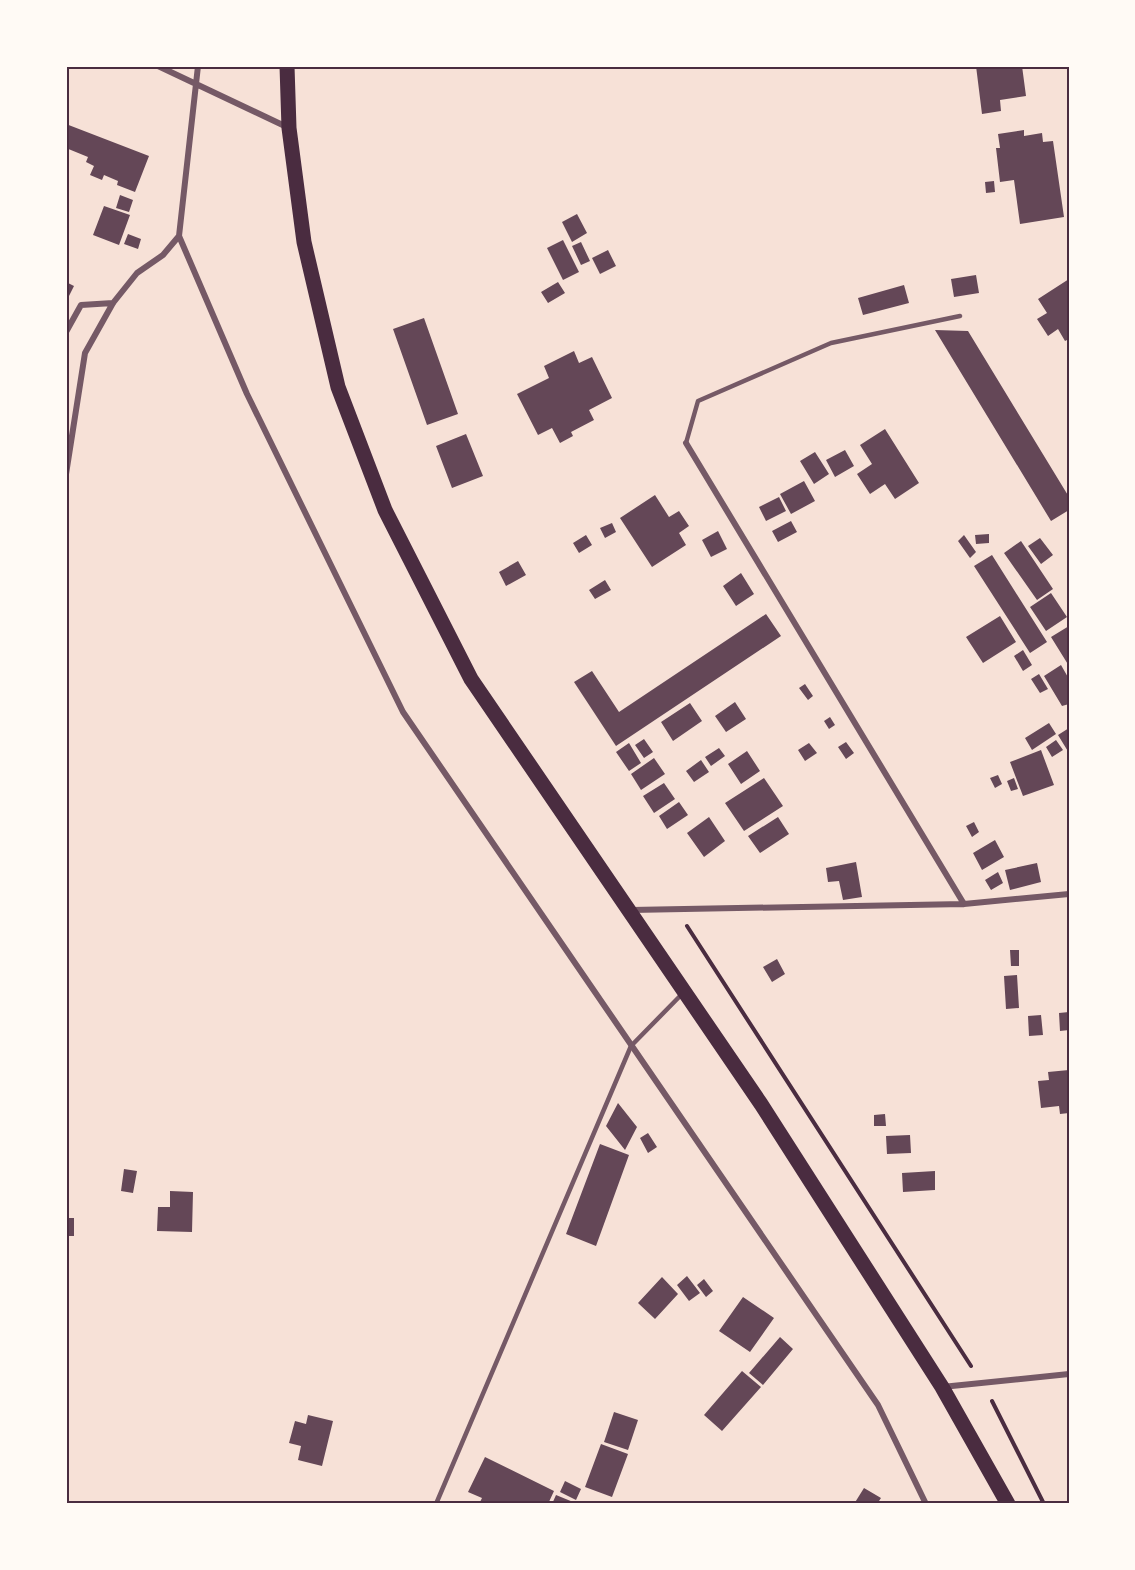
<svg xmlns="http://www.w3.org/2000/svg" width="1135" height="1570" viewBox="0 0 1135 1570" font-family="'DejaVu Sans',sans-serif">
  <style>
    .building { fill: #644757 }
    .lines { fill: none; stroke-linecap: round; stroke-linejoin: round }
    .path { stroke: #4a2c40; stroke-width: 4 }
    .service { stroke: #755966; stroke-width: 4.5 }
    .minor { stroke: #755966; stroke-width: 6 }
    .primary { stroke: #4a2c40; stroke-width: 15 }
    .neatline { fill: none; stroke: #4a2c40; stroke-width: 2 }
  </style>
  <rect width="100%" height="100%" fill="#f7e1d7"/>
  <!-- building -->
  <path class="building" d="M976,66H1022L1026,96L1000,100L1001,111L982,114Z
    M66,124L149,156L135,192L117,185L118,181L104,175L102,180L90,175L94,166L86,162L88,157L66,148Z
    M1024,130V136L1042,133L1043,142L1053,141L1064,217L1020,224L1014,180L1000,182L996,148H1000L998,134Z
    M994,181L995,192L986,193L985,182Z
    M120,195L133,200L129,212L116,208Z
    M104,206L130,215L119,245L93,235Z
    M577,214L587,233L572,242L562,222Z
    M128,234L141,239L138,249L124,244Z
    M563,240L579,272L563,280L547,248Z
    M581,242L590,261L581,265L572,246Z
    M608,250L616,266L600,274L592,258Z
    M976,275L979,293L954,297L951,279Z
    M1069,279V339L1065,341L1058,329L1048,336L1037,319L1047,313L1038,299Z
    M66,282L74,286L66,302Z
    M558,282L565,293L548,303L541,292Z
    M904,285L909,303L863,315L858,298Z
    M424,318L458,414L427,425L393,329Z
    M935,330L968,331L1069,497V510L1051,521Z
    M574,351L579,363L592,357L612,398L589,410L594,420L571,432L573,436L560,443L552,428L538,435L517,394L549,378L544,366Z
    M885,429L919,483L895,499L885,484L870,494L857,474L872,464L860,445Z
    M466,434L483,476L452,488L436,446Z
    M845,450L854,466L835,477L826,460Z
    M815,452L829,474L814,484L800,461Z
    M804,481L815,501L791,514L780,494Z
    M655,495L669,517L679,511L689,526L679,533L686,545L652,567L620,518Z
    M779,497L786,511L766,521L759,507Z
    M791,521L797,532L778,542L772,531Z
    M612,523L616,532L605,538L600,528Z
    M718,531L727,549L711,557L702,540Z
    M989,534V543L976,544L975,535Z
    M586,535L592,545L579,553L573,543Z
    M964,535L976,552L970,558L958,541Z
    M1040,538L1053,555L1041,564L1028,546Z
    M1021,541L1053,589L1037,600L1004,553Z
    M992,555L1047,642L1030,653L974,566Z
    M518,561L526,575L506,586L499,572Z
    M741,573L754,594L736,606L723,586Z
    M605,580L611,590L595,599L589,590Z
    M1051,593L1067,617L1046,631L1030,607Z
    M766,614L781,636L616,746L574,682L592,671L619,712Z
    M1000,616L1016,642L983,663L966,637Z
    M1069,626V666L1051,637Z
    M1023,650L1032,665L1023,671L1014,656Z
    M1061,665L1069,679V704L1062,706L1044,676Z
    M1039,674L1048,689L1040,693L1031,679Z
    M805,684L813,696L808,700L799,688Z
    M735,702L746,719L726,732L715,716Z
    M690,703L702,721L673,741L661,722Z
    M830,717L835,725L829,729L824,721Z
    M1049,723L1056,734L1032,750L1025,738Z
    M1069,728V753L1058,735Z
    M644,739L653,752L644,758L635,745Z
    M1056,740L1063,750L1052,757L1046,747Z
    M846,742L854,753L846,759L838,747Z
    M629,743L641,763L629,771L616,752Z
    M809,743L817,753L805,761L798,750Z
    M719,748L725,756L711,766L705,757Z
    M1041,750L1054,785L1023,796L1010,762Z
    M747,751L760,771L741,784L728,764Z
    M654,758L665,774L641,790L631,774Z
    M701,760L709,772L694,782L686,771Z
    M998,775L1002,784L995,788L990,778Z
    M764,778L783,806L744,831L725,803Z
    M1014,778L1018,789L1011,791L1007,781Z
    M664,783L675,799L654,813L643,796Z
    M679,802L688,815L667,829L659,816Z
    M709,817L725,841L704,857L687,833Z
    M778,817L789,834L760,853L748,836Z
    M974,822L979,832L972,837L966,826Z
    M995,840L1004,857L982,870L973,853Z
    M856,862L862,897L843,900L839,881L828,882L826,868Z
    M1037,863L1041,882L1010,890L1005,870Z
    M998,872L1003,883L991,890L985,880Z
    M1010,950H1019V966H1011Z
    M777,959L785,974L772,982L763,967Z
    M1017,975L1019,1008L1006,1009L1004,976Z
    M1069,1012V1030L1060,1031L1059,1013Z
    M1041,1015L1043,1035L1029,1036L1028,1016Z
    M1069,1070V1113L1060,1114L1059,1106L1041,1108L1038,1081L1049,1080L1048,1072Z
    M618,1103L637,1127L625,1150L606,1126Z
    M885,1114L886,1126H874V1115Z
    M648,1133L657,1147L648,1153L640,1138Z
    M910,1135L911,1153L887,1154L886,1136Z
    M600,1144L629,1155L596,1246L566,1234Z
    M124,1169L137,1171L133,1193L121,1191Z
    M935,1171V1190L903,1192L902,1173Z
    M170,1191L193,1192L192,1232L157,1231L158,1207H170Z
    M66,1218H74V1236H66Z
    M687,1276L700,1293L689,1301L677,1285Z
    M662,1277L678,1294L655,1319L638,1303Z
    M704,1279L713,1291L706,1297L697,1285Z
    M743,1297L774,1318L750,1352L719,1331Z
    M780,1337L793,1349L763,1385L749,1373Z
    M742,1371L761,1387L722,1431L704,1415Z
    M614,1412L638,1420L628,1450L604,1442Z
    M308,1415L333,1421L322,1466L298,1460L301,1446L289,1443L295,1421L306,1424Z
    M601,1444L628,1454L612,1497L585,1487Z
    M485,1457L554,1491L548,1504H479L482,1498L468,1492Z
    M565,1481L581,1489L576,1500L560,1492Z
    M864,1488L881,1498L877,1504H854Z
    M556,1495L578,1504H552Z"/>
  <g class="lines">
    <!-- path -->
    <path class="path" d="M687,926L971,1366
      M992,1401L1044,1504"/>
    <!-- service -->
    <path class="service" d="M686,443L698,401L831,343L960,316
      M436,1504L631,1046L682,994"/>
    <!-- minor -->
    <path class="minor" d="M158,66L289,128
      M179,236L247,394L403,712L878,1405L926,1504
      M66,332L81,305L113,303
      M686,443L964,904
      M66,474L85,353L113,303L137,273L163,255L179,236L198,66
      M631,910L964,904L1069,894
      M942,1387L1069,1374"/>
    <!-- primary -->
    <path class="primary" d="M287,66L289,128L304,242L338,387L385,510L471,679L761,1104L942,1387L1008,1504"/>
  </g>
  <!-- border -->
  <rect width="1135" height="1570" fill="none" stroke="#fffaf5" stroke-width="135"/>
  <rect x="68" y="68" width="1000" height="1434" class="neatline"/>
</svg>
